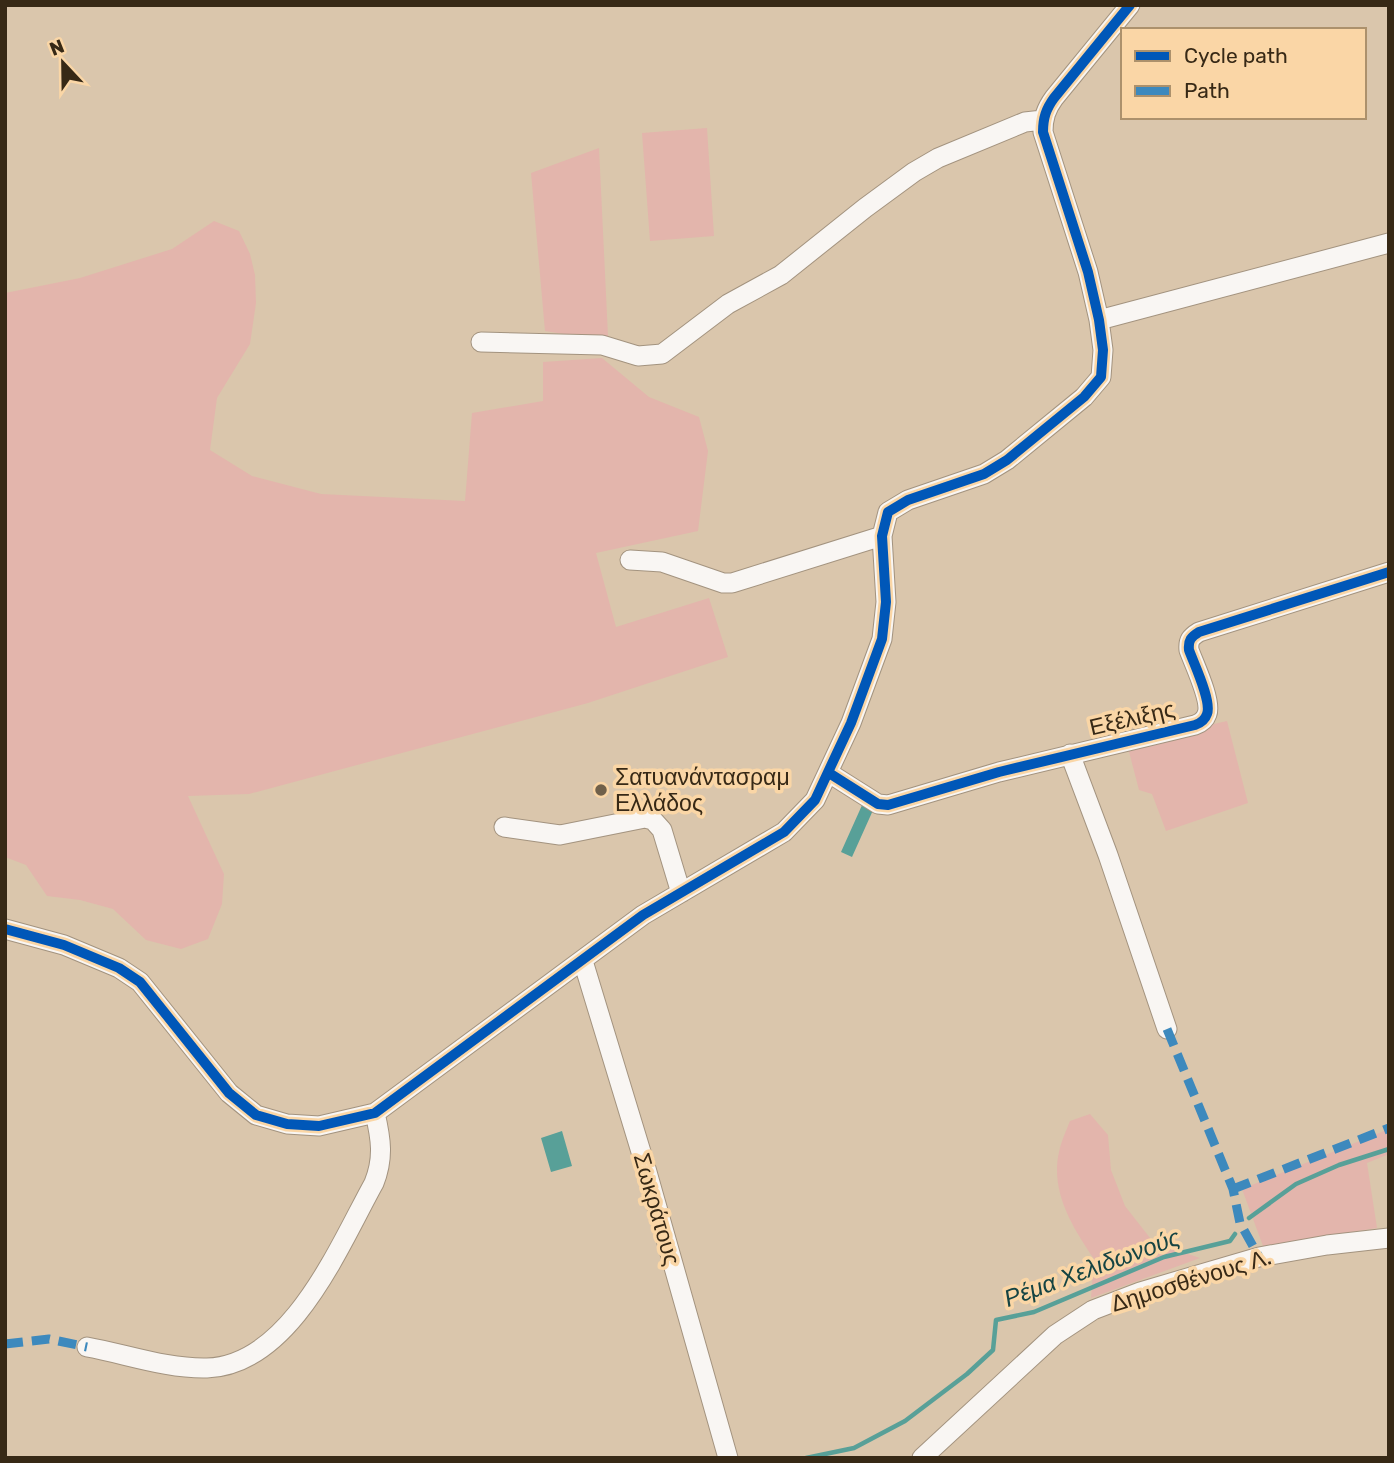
<svg xmlns="http://www.w3.org/2000/svg" width="1394" height="1463" viewBox="0 0 1394 1463" font-family="Rubik,sans-serif">
  <style>
    .green { fill: #e3b5ac }
    .water { fill: #58a098 }
    .lines { fill: none; stroke-linecap: round; stroke-linejoin: round }
    .stream { stroke: #58a098; stroke-width: 4.5 }
    .minor-casing { stroke: #a3937f; stroke-width: 21 }
    .minor { stroke: #f9f6f3; stroke-width: 19 }
    .quiet { stroke: #3d89bd; stroke-width: 9; stroke-dasharray: 18 9; stroke-linecap: butt }
    .cycleway-casing { stroke: #fad6a6; stroke-width: 15 }
    .cycleway { stroke: #0057b8; stroke-width: 10 }
    .poi-dot { fill: #70604a; stroke: #fad6a6; stroke-width: 2.5 }
    .labels { text-anchor: middle; stroke-width: 7; stroke-linejoin: round; paint-order: stroke }
    .street-label { font-size: 23px; fill: #372916; stroke: #fad6a6 }
    .poi-label { font-size: 23px; fill: #372916; stroke: #fad6a6; text-anchor: start }
    .water-label { font-size: 24px; font-style: italic; fill: #154443; stroke: #fad6a6 }
  </style>
  <rect width="100%" height="100%" fill="#dac6ac"/>
  <!-- green -->
  <path class="green" d="M707,128L714,236L650,241L642,133Z
    M599,148L608,336L570,335L545,331L531,173Z
    M214,221L239,231L250,254L255,275L256,303L250,344L217,398L210,450L252,476L321,494L465,501L472,413L543,401V362L602,358L649,397L699,417L708,451L698,531L596,553L616,627L709,598L728,657L588,703L249,794L188,796L224,874L222,904L208,939L181,949L146,940L113,909L80,900L47,896L26,865L5,857V293L80,278L172,249Z
    M1227,721L1248,803L1166,831L1152,794L1139,790L1127,744Z
    M1090,1114L1108,1135L1111,1170L1125,1206L1154,1243L1200,1258L1091,1298L1094,1259C1073,1228 1050,1192 1059,1152C1061,1142 1066,1131 1070,1121Z
    M1389,1129V1154L1367,1163L1377,1228L1263,1246L1242,1189Z"/>
  <!-- water -->
  <path class="water" d="M863,803L874,808L852,857L841,852Z
    M562,1131L572,1166L551,1172L541,1138Z"/>
  <g class="lines">
    <!-- stream -->
    <path class="stream" d="M1249,1218L1296,1184L1339,1165L1389,1149
      M806,1458L854,1448L905,1421L967,1374L993,1350L996,1320L1034,1312L1164,1257L1230,1241L1235,1234"/>
    <defs>
      <path id="minor" d="M1099,320L1389,243
        M481,342L602,345L638,356L662,354L728,304L781,275L865,208L914,172L938,158L1025,122L1043,120
        M630,560L662,562L723,583H732L882,536
        M1070,754L1108,855L1167,1029
        M829,773L878,804L888,805L999,772L1195,725C1201,723 1205,720 1207,714C1212,701 1194,664 1189,650C1188,640 1191,637 1199,632L1389,572
        M504,827L560,835L645,818L653,820L662,830L681,893
        M5,929L64,945L119,968L140,982L229,1093L256,1115L287,1124L319,1126L375,1113L643,915L784,832L815,800L851,723L882,639L886,602L882,536L888,512L908,500L984,474L1007,460L1084,397L1101,377L1103,350L1099,320L1088,272L1043,132C1043,118 1046,109 1054,98L1130,5
        M583,961L645,1165L728,1458
        M87,1347C126,1354 167,1369 207,1368C291,1365 339,1246 374,1183C384,1158 381,1139 375,1113
        M922,1458L1055,1335L1093,1310L1140,1292L1259,1257L1327,1245L1389,1238"/>
    </defs>
    <!-- minor casing -->
    <use href="#minor" class="minor-casing"/>
    <!-- minor -->
    <use href="#minor" class="minor"/>
    <!-- quiet -->
    <path class="quiet" d="M1167,1029L1233,1189L1240,1223L1259,1257
      M1233,1189L1389,1128
      M5,1344L49,1339L87,1347"/>
    <defs>
      <path id="cycleway" d="M829,773L878,804L888,805L999,772L1195,725C1201,723 1205,720 1207,714C1212,701 1194,664 1189,650C1188,640 1191,637 1199,632L1389,572
        M5,929L64,945L119,968L140,982L229,1093L256,1115L287,1124L319,1126L375,1113L643,915L784,832L815,800L851,723L882,639L886,602L882,536L888,512L908,500L984,474L1007,460L1084,397L1101,377L1103,350L1099,320L1088,272L1043,132C1043,118 1046,109 1054,98L1130,5"/>
    </defs>
    <!-- cycleway casing -->
    <use href="#cycleway" class="cycleway-casing"/>
    <!-- cycleway -->
    <use href="#cycleway" class="cycleway"/>
  </g>
  <!-- markers -->
  <circle class="poi-dot" cx="601" cy="790" r="7"/>
  <g class="labels">
    <!-- street labels -->
    <g class="street-label">
      <text transform="translate(1132 718) rotate(-13)" y="8">Εξέλιξης</text>
      <text transform="translate(657 1209) rotate(74)" y="8">Σωκράτους</text>
      <text transform="translate(1191 1280) rotate(-17)" y="8">Δημοσθένους Λ.</text>
    </g>
    <!-- poi labels -->
    <g class="poi-label">
      <text x="615" y="785">Σατυανάντασραμ<tspan x="615" dy="26">Ελλάδος</tspan></text>
    </g>
    <!-- water labels -->
    <g class="water-label">
      <text transform="translate(1092 1268) rotate(-20)" y="8">Ρέμα Χελιδωνούς</text>
    </g>
  </g>
  <!-- border -->
  <rect width="1394" height="1463" fill="none" stroke="#372916" stroke-width="14"/>
  <!-- legend -->
  <rect x="1121" y="28" width="245" height="91" fill="#fad6a6" stroke="#ac916c" stroke-width="2"/>
  <rect x="1135" y="51" width="35" height="10" fill="#0057b8" stroke="#ac916c" stroke-width="2"/>
  <text x="1184" y="63" font-size="21" fill="#372916">Cycle path</text>
  <rect x="1135" y="86" width="35" height="10" fill="#3d89bd" stroke="#ac916c" stroke-width="2"/>
  <text x="1184" y="98" font-size="21" fill="#372916">Path</text>
  <!-- north arrow -->
  <g transform="translate(63 63) rotate(338)" stroke="#fad6a6" stroke-width="5" paint-order="stroke">
  <path d="M0-5L12 26L0 18L-12 26Z" fill="#372916"/>
  <text y="-10" font-size="19" font-weight="bold" text-anchor="middle" fill="#372916">N</text>
  </g>
</svg>
